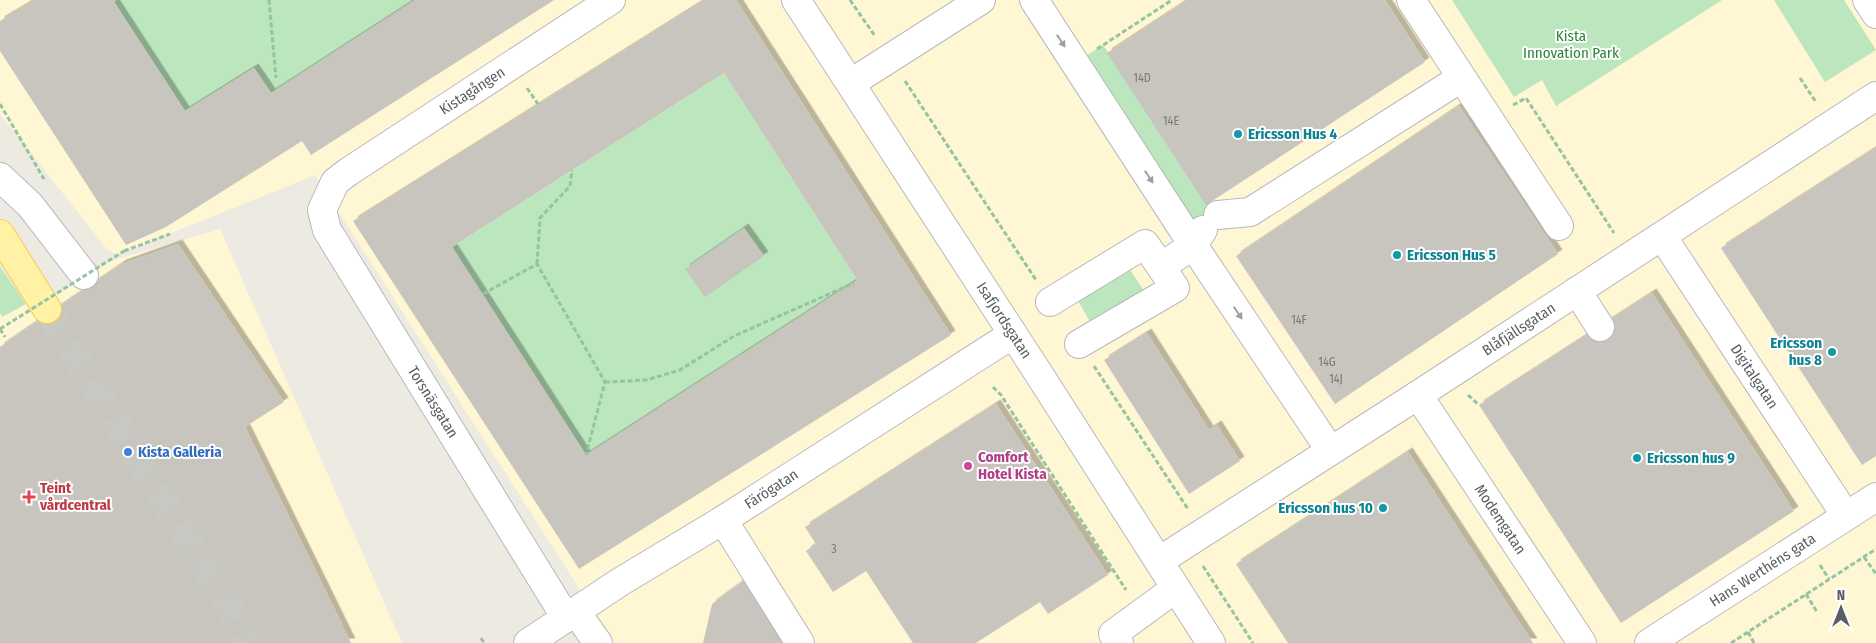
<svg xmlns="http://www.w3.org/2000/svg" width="1876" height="643" viewBox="0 0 1876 643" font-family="'Fira Sans Condensed',sans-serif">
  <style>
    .commercial { fill: #fff6d4 }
    .green { fill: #bce6bd }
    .building { fill: #c8c5be; fill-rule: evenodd; filter: url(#shadow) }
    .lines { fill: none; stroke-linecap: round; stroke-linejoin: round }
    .major-tunnel { stroke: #c8c8c2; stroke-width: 28; stroke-dasharray: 28 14; stroke-linecap: butt }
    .minor-casing { stroke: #b7b9be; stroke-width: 30 }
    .major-casing { stroke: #f7ca51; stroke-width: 30 }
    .path { stroke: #94c5a3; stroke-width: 3; stroke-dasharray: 5 2.5; stroke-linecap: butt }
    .minor { stroke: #fff; stroke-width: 28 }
    .major { stroke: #fff2a4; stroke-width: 28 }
    .path-bridge { stroke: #94c5a3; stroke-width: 3; stroke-dasharray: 5 2.5; stroke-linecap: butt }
    .oneway { fill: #9c9ea1 }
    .culture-dot { fill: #0f9aa8; stroke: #fff; stroke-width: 2 }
    .shop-dot { fill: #3f7fe0; stroke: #fff; stroke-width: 2 }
    .hotel-dot { fill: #d1479c; stroke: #fff; stroke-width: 2 }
    .health-dot { fill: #e0444e; stroke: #fff; stroke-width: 2 }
    .labels { text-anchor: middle; stroke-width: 4; stroke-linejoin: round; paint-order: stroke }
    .number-label { font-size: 12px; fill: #76787a }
    .park-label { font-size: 15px; fill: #308335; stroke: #fff }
    .street-label { font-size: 15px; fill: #5a5e63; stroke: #fff }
    .culture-label { font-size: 15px; font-weight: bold; fill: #0d838f; stroke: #fff; text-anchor: start }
    .shop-label { font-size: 15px; font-weight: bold; fill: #366cbe; stroke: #fff; text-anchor: start }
    .hotel-label { font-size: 15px; font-weight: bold; fill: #b23c85; stroke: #fff; text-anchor: start }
    .health-label { font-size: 15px; font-weight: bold; fill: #be3a42; stroke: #fff; text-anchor: start }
  </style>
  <defs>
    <filter id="shadow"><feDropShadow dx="4.5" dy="-4.5" stdDeviation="0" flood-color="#0004"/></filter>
  </defs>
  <rect width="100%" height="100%" fill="#edebe1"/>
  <!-- commercial -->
  <path class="commercial" d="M0,0H1876V643H614L315,175L117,255L107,249L0,114Z
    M220,229L402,643H0V271L31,311L110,261Z"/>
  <!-- green -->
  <path class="green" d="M116,0H415L271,93L254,68L185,111L114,2Z
    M1452,0H1722L1556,106L1542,80L1514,97Z
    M1774,0H1844L1876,50L1825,82Z
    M1103,45L1218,215L1193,245L1075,63Z
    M724,73L857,280L586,455L452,247Z
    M1124,261L1147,295L1093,327L1074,294Z
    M0,267L26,304L2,317L0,313Z"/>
  <!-- building -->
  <path class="building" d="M35,0H116L114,2L185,111L254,68L271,93L415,0H554L311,155L302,141L166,227L126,245L0,51V21Z
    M705,0H736L951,335L579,569L353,221ZM724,73L857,280L586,455L452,247Z
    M1188,0H1385L1425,62L1206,205L1107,53Z
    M1459,106L1558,254L1335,404L1236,256Z
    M1876,148V456L1862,465L1721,248Z
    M744,228L764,256L705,297L685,269Z
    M178,244L284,402L245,427L351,643H0V347L122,264Z
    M1652,293L1794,511L1621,623L1479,405Z
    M1147,333L1209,430L1217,425L1240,461L1189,494L1104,360Z
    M996,404L1108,575L1048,614L1040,602L976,643H913L866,571L833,592L806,551L816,544L805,527Z
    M1408,452L1533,643H1288L1236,564Z
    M748,578L788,643H703L712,604Z"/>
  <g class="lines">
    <!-- major-tunnel -->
    <path class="major-tunnel" d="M47,309L250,643"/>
    <defs>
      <g id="minor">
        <path id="s1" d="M796,0L1037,371L1211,643"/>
        <path d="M1034,0L1193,245L1330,450"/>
        <path d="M1411,0L1559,226"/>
        <path d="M1867,0L1876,14"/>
        <path d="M851,83L981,0"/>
        <path d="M0,177L30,205L84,275"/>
        <path d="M1218,215L1250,212L1461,78"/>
        <path id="s2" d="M1662,236L1846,516"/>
        <path d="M1577,291L1600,327"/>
        <path d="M1050,302L1145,244L1161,267L1193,245L1203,230"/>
        <path d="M1079,344L1175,288L1161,267"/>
        <path id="s3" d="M1418,395L1582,643"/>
        <path d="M723,520L800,643"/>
        <path id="s4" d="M1159,561L1418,395L1876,96"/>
        <path d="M576,612L598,643"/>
        <path id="s5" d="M566,618L327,230L322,210L335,182L348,172L611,0"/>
        <path id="s6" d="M528,643L620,582L723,520L1013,334"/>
        <path d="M1119,643L1113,634L1176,588"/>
        <path id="s7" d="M1649,643L1876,497"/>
      </g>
      <path id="major" d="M0,234L47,309"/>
    </defs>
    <!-- minor casing -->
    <use href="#minor" class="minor-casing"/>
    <!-- major casing -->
    <use href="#major" class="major-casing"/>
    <!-- path -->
    <path class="path" d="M269,0L276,78
      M850,0L875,36
      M1097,49L1172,0
      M1800,78L1816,102
      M905,81L1036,280
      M527,88L538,104
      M0,104L44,179
      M1513,105L1526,98L1614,233
      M124,251L170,234
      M537,264L540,218L570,186L572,170
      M483,294L537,264L605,382L586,455
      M0,329L5,337
      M1094,366L1188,509
      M605,382L646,380L680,370L734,336L854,283
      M993,387L1001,395L1126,590
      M1468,395L1479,405
      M1864,557L1876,574
      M1820,565L1829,579
      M1203,566L1253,643
      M1806,594L1817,612
      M1748,632L1754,643
      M481,638L484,643
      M1731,643L1876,549"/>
    <!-- minor -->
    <use href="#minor" class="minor"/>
    <!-- major -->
    <use href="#major" class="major"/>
    <!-- path-bridge -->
    <path class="path-bridge" d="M0,329L124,251"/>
  </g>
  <!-- one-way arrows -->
  <defs><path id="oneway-solid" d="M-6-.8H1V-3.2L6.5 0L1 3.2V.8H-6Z" transform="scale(1.25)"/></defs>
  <g class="oneway">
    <use href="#oneway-solid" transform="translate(1061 41) rotate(57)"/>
    <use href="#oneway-solid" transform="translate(1149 177) rotate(57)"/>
    <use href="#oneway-solid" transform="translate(1238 313) rotate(56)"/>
  </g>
  <!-- markers -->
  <g class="culture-dot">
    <circle cx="1238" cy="134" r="5"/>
    <circle cx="1397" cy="255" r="5"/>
    <circle cx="1832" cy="352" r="5"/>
    <circle cx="1637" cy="458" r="5"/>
    <circle cx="1383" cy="508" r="5"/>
  </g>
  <circle class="shop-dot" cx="128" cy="452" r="5"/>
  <circle class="hotel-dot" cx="968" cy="466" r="5"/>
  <path class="health-dot" d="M26.5 489.5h5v5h5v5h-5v5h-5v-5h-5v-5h5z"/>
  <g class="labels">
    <!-- number labels -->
    <g class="number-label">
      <text x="1142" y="82">14D</text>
      <text x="1171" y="125">14E</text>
      <text x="1299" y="324">14F</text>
      <text x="1327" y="366">14G</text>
      <text x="1336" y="383">14J</text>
      <text x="834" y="553">3</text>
    </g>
    <!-- park labels -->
    <g class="park-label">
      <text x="1571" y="41">Kista<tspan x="1571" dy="17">Innovation Park</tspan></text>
    </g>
    <!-- street labels -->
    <g class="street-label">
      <text dy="5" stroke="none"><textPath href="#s5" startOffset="672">Kistagången</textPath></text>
      <text dy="5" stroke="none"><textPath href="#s1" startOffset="382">Isafjordsgatan</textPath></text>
      <text dy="5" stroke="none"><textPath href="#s4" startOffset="428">Blåfjällsgatan</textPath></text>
      <text dy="5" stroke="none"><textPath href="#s2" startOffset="168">Digitalgatan</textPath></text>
      <text transform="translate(433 402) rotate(58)" y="5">Torsnäsgatan</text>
      <text dy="5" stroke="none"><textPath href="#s6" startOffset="288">Färögatan</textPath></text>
      <text dy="5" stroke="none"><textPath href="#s3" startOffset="149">Modemgatan</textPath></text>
      <text dy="5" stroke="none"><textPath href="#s7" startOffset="135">Hans Werthéns gata</textPath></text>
    </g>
    <!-- culture labels -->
    <g class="culture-label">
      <text x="1248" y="139">Ericsson Hus 4</text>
      <text x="1407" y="260">Ericsson Hus 5</text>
      <text x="1822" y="348" text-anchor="end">Ericsson<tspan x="1822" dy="17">hus 8</tspan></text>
      <text x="1647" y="463">Ericsson hus 9</text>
      <text x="1373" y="513" text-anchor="end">Ericsson hus 10</text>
    </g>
    <!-- shop labels -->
    <g class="shop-label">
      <text x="138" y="457">Kista Galleria</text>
    </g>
    <!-- hotel labels -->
    <g class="hotel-label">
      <text x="978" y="462">Comfort<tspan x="978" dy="17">Hotel Kista</tspan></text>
    </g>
    <!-- health labels -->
    <g class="health-label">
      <text x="40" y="493">Teint<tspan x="40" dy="17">vårdcentral</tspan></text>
    </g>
  </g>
  <!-- north arrow -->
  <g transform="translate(1841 608)" stroke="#ffffff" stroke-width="4" paint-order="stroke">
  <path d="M0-4L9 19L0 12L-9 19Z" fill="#5a5e63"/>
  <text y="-8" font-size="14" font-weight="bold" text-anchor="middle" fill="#5a5e63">N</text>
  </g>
</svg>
